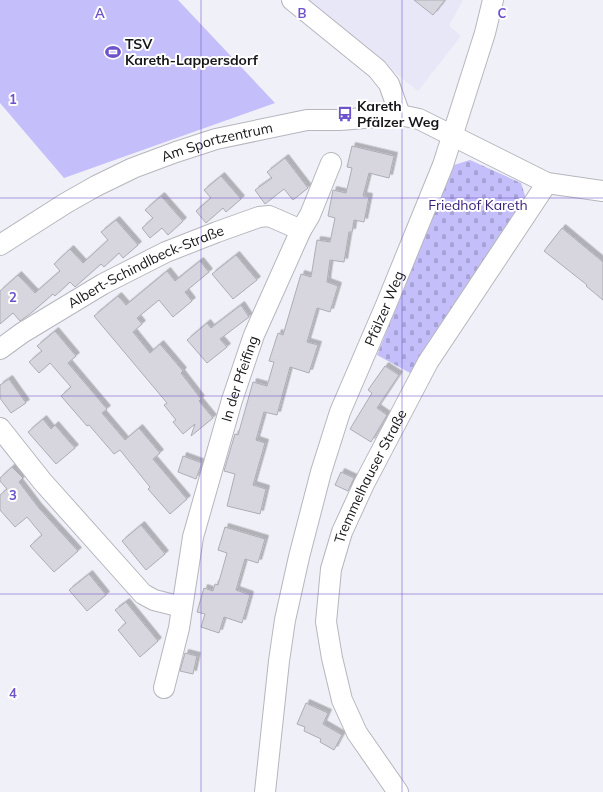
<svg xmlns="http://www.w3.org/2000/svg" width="603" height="792" viewBox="0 0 603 792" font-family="Mulish,sans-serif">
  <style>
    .built { fill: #e8e7f7 }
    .cemetery { fill: url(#cemetery-stones) }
    .pitch { fill: #c4befa }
    .building { fill: #d7d6df; stroke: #adadb5; filter: url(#shadow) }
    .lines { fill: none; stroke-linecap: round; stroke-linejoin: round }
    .minor-casing { stroke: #b6b6be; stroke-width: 22 }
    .minor { stroke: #fff; stroke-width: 20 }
    .grid { fill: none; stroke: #6d52cb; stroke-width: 1; stroke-opacity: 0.55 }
    .labels { text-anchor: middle; stroke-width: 4; stroke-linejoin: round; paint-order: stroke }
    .poi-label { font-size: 14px; font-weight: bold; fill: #161619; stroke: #fff; text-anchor: start }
    .street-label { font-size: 14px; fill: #161619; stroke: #fff }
    .park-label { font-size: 14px; fill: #371f77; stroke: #fff }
    .grid-label { font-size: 13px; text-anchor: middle; font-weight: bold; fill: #6d52cb; stroke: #fff; stroke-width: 4; stroke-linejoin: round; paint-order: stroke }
  </style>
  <defs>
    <pattern id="cemetery-stones" width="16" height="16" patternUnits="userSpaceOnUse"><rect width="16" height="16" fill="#c4befa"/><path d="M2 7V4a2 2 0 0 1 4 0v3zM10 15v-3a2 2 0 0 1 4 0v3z" fill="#a8a3d6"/></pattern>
    <filter id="shadow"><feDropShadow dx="3.5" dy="-3.5" stdDeviation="0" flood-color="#0004"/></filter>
  </defs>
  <rect width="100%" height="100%" fill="#f0f0f8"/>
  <!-- built -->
  <path class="built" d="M305,0H463L449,26L461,36L418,91Z"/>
  <!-- cemetery -->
  <path class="cemetery" d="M470,160L521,183L526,199L412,374L377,355L454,165Z"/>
  <!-- pitch -->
  <path class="pitch" d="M0,0H178L275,103L64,178L0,103Z"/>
  <!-- building -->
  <path class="building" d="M414,0H445L433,15Z
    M352,146L394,156L389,178L369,173L363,196L369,197L364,222L354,220L352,232H349L344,262L330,260L327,282L338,286L330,312L317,308L307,342L318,345L309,373L290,367L277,415L264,412L256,440L265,443L253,485L266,489L260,514L227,506L235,474L224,471L235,434L238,435L253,382L267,386L274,362L269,361L278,333L283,335L301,274L311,277L317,240L330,242L335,218L328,216L333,190L346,193L352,168L347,167Z
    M285,158L308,188L293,200L284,189L265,204L255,190L272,178L267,172Z
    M221,176L241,199L226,212L223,208L206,223L196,211L211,198L204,190Z
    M161,196L183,221L168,235L162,228L150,238L142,228L153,218L145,210Z
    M116,220L138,245L123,258L119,253L104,267L101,264L75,287L70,282L55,296L53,294L30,314L20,321L13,313L0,324V291L18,275L35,293L60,271L54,264L70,249L83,263L108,240L101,232Z
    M562,228L603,262V300L586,286L587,285L544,251Z
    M236,255L257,280L233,299L212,274Z
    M200,261L209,272L185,292L192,301L173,317L159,300L137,318L142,324L133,332L150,353L160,344L183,371L181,373L201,399L199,401L213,418L191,436L195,424L183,434L173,422L176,420L164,405L167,403L94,316L118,296L126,305L167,271L175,281Z
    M241,305L249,317L220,339L227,347L207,363L187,340L207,323L211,328Z
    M55,331L76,356L68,363L107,409L102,413L125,440L139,428L160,453L153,459L187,499L170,514L148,489L150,487L120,450L114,454L89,425L87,426L61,396L71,387L50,363L39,373L29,362L42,351L37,346Z
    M385,366L399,375L377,408L387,415L371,442L350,429L372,393L368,390Z
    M9,379L26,403L11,413L0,398V385Z
    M43,419L51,429L55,425L75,448L56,464L28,432Z
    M183,456L202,463L196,479L178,472Z
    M12,467L23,478L19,482L38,507L78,551L54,572L30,546L42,535L27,517L15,527L0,510V495L7,489L0,481V478Z
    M341,472L354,478L348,491L335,485Z
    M141,525L165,554L146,570L122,541Z
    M225,527L265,539L258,563L245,559L236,590L250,595L242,623L224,617L219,633L201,627L205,614L197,612L204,588L213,591L215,584L218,585L227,553L218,550Z
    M89,574L106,595L87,611L69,590Z
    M126,602L158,641L140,657L118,630L126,623L115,610Z
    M185,653L197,656L193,674L180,671Z
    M306,703L328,713L323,724L342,735L334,750L320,742L321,739L304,731L305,727L297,724Z"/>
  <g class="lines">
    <defs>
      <g id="minor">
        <path d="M292,0L377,69L389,84L400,115"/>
        <path id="s1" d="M0,245L66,203L96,186L133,168L176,152L216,139L307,120H340L400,115L419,119L547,183L603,191"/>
        <path id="s2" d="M0,349L22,333L103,284L166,252L217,232L259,217L269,216L301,230"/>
        <path d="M0,428L42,481L143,594L154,600L182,607"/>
        <path id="s3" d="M164,688L179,628L193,537L232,400L254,335L301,230L310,215L331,163"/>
        <path id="s4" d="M265,792L279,661L285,620L299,557L321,472L340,412L386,305L443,165L485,33L493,0"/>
        <path id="s5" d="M398,792L357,733L342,700L332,658L326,622L331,569L342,532L364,484L428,362L547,183"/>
      </g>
    </defs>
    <!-- minor casing -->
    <use href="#minor" class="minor-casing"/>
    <!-- minor -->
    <use href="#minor" class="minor"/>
  </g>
  <!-- grid -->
  <path class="grid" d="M201,0V792M402,0V792M0,198H603M0,396H603M0,594H603"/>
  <!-- icons -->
  <defs>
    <symbol id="stadium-bare" viewBox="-9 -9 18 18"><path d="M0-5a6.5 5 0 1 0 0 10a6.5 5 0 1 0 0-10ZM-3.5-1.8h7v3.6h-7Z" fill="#6d52cb" stroke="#fff" stroke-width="2.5" paint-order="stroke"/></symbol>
    <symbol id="bus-bare" viewBox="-9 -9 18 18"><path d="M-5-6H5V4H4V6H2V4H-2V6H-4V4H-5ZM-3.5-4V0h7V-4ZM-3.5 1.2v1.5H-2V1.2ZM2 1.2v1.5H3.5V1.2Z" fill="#6d52cb" stroke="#fff" stroke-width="2.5" paint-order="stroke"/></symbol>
  </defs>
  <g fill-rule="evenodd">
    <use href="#stadium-bare" x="102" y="41" width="22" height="22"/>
    <use href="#bus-bare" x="334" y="103" width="22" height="22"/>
  </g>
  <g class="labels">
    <!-- poi labels -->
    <g class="poi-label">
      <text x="125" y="49">TSV<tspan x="125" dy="16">Kareth-Lappersdorf</tspan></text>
      <text x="357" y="111">Kareth<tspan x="357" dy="16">Pfälzer Weg</tspan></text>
    </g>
    <!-- street labels -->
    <g class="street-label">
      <text dy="5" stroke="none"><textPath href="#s1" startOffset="242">Am Sportzentrum</textPath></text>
      <text dy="5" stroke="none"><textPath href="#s2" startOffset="168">Albert-Schindlbeck-Straße</textPath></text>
      <text dy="5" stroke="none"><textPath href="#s4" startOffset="501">Pfälzer Weg</textPath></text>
      <text dy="5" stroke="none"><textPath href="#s3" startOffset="319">In der Pfeifing</textPath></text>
      <text dy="5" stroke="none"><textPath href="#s5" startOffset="342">Tremmelhauser Straße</textPath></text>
    </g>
    <!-- park labels -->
    <g class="park-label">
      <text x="478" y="210">Friedhof Kareth</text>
    </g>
  </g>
  <g class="grid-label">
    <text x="100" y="18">A</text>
    <text x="302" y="18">B</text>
    <text x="502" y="18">C</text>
    <text x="13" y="104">1</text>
    <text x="13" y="302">2</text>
    <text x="13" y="500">3</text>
    <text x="13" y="698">4</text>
  </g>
</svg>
